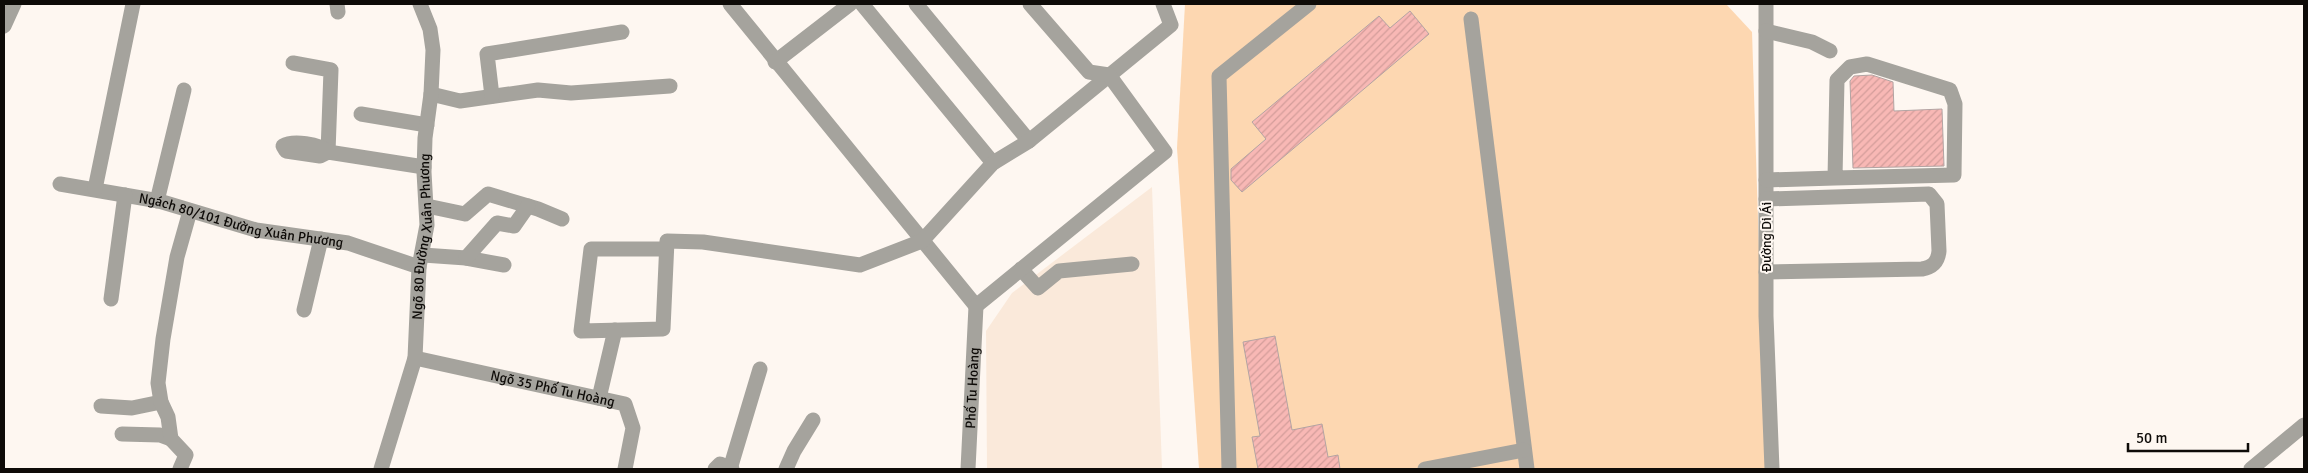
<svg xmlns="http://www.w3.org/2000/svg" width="2308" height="473" viewBox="0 0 2308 473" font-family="Signika,sans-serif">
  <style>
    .built { fill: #fae9da }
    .green { fill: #fdd7b1 }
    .building { fill: url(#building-hatch); stroke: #b3a4a3 }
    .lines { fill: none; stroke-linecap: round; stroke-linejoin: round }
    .minor { stroke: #a5a39d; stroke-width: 15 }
    .labels { text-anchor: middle; stroke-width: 4; stroke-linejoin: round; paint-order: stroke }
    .street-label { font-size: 14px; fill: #0e0b08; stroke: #fef7f1 }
  </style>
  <defs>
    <pattern id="building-hatch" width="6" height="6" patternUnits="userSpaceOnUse" patternTransform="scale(1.25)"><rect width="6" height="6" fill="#f8b8b5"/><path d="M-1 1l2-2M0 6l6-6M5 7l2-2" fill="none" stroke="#d39d9a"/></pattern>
  </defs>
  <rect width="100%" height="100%" fill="#fef7f1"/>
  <!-- built -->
  <path class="built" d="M1152,187L1162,469H987L986,331L1012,293Z"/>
  <!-- green -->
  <path class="green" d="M1185,4H1726L1752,32L1766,469H1199L1177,148Z"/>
  <!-- building -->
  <path class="building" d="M1410,11L1429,34L1242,192L1231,180V169L1266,139L1252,122L1379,16L1390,28Z
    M1872,75L1893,82L1894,111L1942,109L1944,166L1853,168L1850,81L1854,76Z
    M1275,336L1292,430L1322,424L1328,457L1338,455L1340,469H1258L1252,437L1260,436L1243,342Z"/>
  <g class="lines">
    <!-- minor -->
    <g class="minor">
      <path d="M337,4L338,12"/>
      <path d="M730,4L976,306"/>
      <path d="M862,4L993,163"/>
      <path d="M916,4L1029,141"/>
      <path d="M1766,4V316L1772,469"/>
      <path d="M1471,19L1527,469"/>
      <path d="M4,26L14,4"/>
      <path d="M1766,31L1812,42L1830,51"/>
      <path d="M775,62L850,4"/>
      <path d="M293,63L331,70L328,152"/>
      <path d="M431,94L460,101L538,90L571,93L670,86"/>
      <path d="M492,96L487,54L622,32"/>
      <path d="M361,114L427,125"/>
      <path d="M328,152C319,144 293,140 283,146L286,151L320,156L328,152L424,167"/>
      <path d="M1766,180L1835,178L1837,80L1850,67L1867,64L1950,90L1955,104L1954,175L1835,178"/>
      <path id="s1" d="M60,184L159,201L256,230L348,243L419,267"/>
      <path d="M95,189L133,4"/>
      <path d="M157,201L184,90"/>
      <path d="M427,206L465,214L488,194L538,209L562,219"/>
      <path d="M666,249H591L581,331L663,329L667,241L703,242L860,265L922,241L993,163L1029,141L1171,25L1163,4"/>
      <path d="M423,255L466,258L504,265"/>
      <path d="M466,258L497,223L514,226L528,206"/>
      <path d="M1021,269L1038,288L1059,271L1132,264"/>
      <path d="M1766,272L1922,269C1933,267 1938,262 1939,251L1937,204L1929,194L1766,199"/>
      <path d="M111,299L125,195"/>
      <path d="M976,306L1165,152L1109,75L1089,72L1030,4"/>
      <path d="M304,310L321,239"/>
      <path id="s2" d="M415,358L625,404L633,428L625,469"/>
      <path d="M599,398L615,330"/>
      <path d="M101,406L132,408L161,402"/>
      <path d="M122,434L160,435L171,439"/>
      <path d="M180,469L186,455L171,439L168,417L161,402L158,383L163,339L177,257L190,211"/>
      <path id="s3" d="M381,469L415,358L419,267L427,225L424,172L425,138L431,94L433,50L430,29L420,4"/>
      <path d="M715,469L720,464L732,469"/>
      <path d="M730,469L760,369"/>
      <path d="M786,469L794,451L813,420"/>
      <path id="s4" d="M968,469L976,306"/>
      <path d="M1229,469L1219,76L1309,4"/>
      <path d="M1425,469L1524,450"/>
      <path d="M2251,469L2304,425"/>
    </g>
  </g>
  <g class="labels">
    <!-- street labels -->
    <g class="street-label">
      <text dy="5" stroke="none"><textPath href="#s1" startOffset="185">Ngách 80/101 Đường Xuân Phương</textPath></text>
      <text transform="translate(1766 237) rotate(-90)" y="5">Đường Di Ái</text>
      <text dy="5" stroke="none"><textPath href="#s3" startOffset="238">Ngõ 80 Đường Xuân Phương</textPath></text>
      <text dy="5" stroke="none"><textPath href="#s2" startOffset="141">Ngõ 35 Phố Tu Hoàng</textPath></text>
      <text dy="5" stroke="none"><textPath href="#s4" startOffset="81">Phố Tu Hoàng</textPath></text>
    </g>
  </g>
  <!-- border -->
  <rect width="2308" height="473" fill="none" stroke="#0e0b08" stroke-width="10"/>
  <!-- scale -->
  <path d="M2128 443v8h120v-8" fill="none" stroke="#0e0b08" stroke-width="2.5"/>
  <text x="2136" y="443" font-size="15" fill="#0e0b08" stroke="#fef7f1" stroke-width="4" paint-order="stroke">50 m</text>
</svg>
